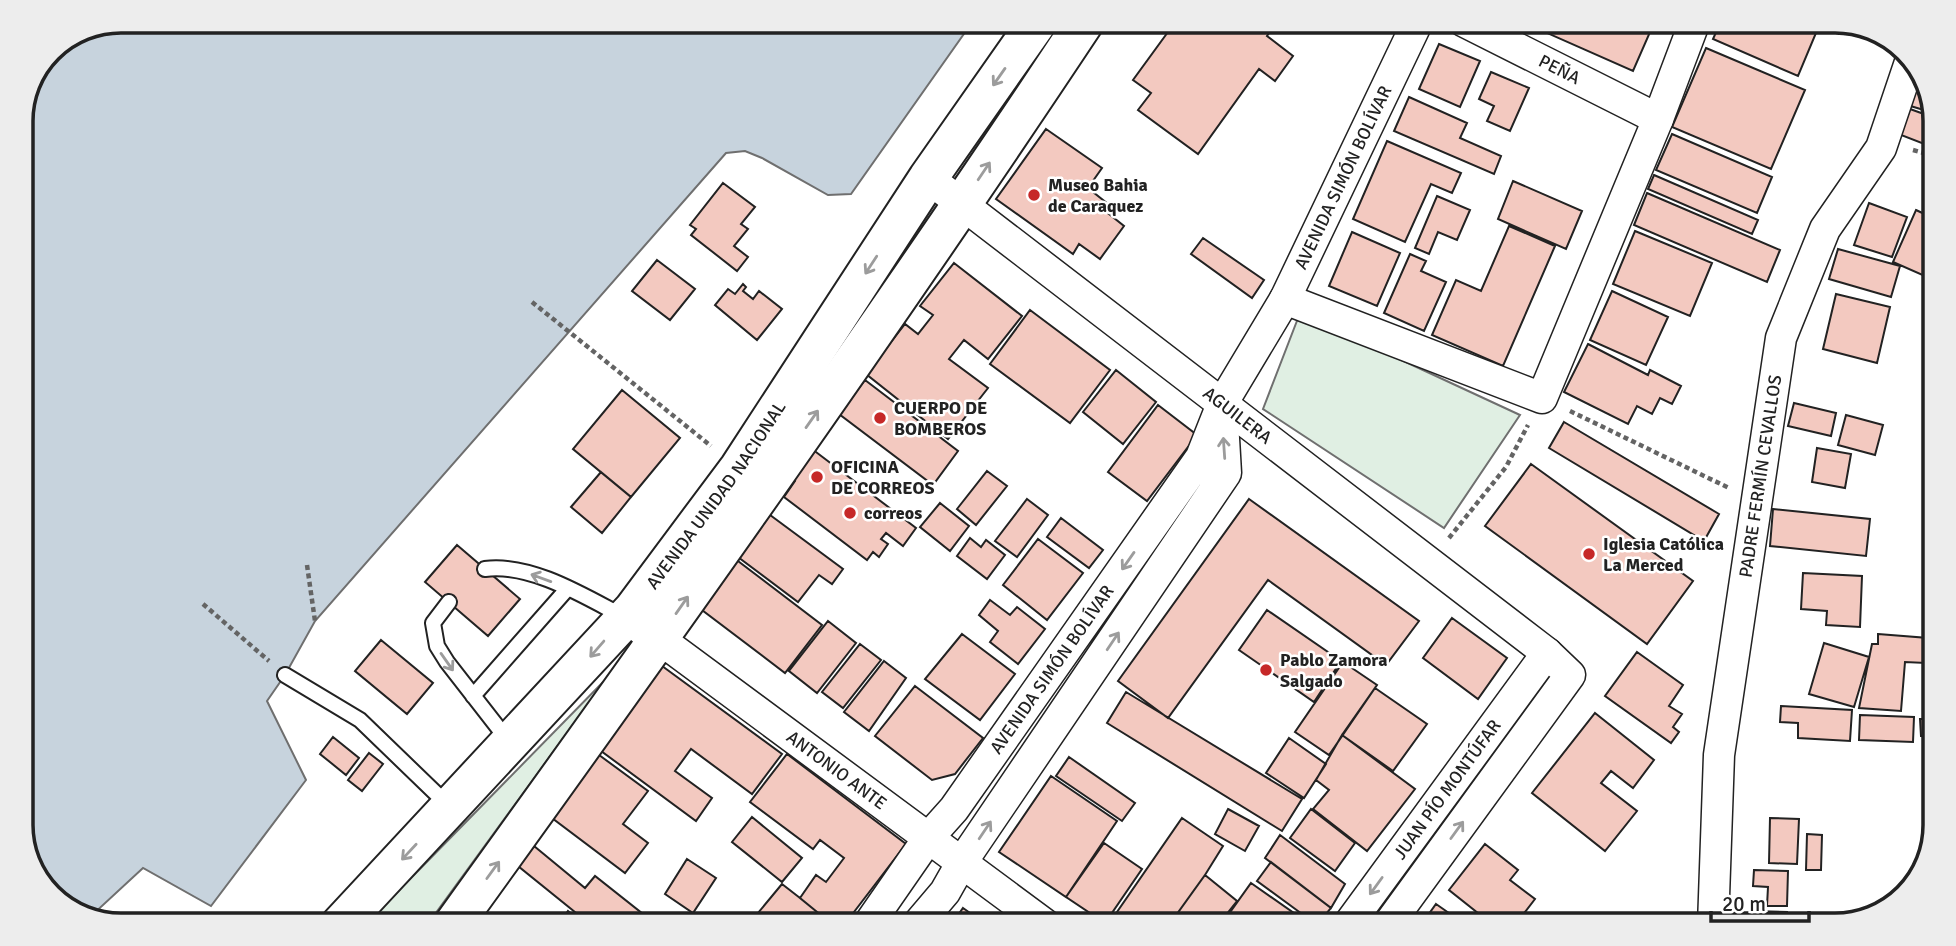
<svg xmlns="http://www.w3.org/2000/svg" width="1956" height="946" viewBox="0 0 1956 946" font-family="Signika,sans-serif">
  <style>
    .green { fill: #e0efe3; stroke: #6f6f6f; stroke-width: 2 }
    .water { fill: #c7d3dd; stroke: #6f6f6f; stroke-width: 2 }
    .building { fill: #f3c9c0; stroke: #222; stroke-width: 2 }
    .lines { fill: none; stroke-linecap: round; stroke-linejoin: round }
    .service-casing { stroke: #222; stroke-width: 18 }
    .minor-casing { stroke: #222; stroke-width: 33 }
    .secondary-casing { stroke: #222; stroke-width: 42 }
    .path { stroke: #646464; stroke-width: 4.5; stroke-dasharray: 5 3.5; stroke-linecap: butt }
    .service { stroke: #fff; stroke-width: 14 }
    .minor { stroke: #fff; stroke-width: 30 }
    .secondary { stroke: #fff; stroke-width: 38 }
    .oneway { stroke: #9c9c9c }
    .poi-dot { fill: #c62828; stroke: #fff; stroke-width: 2.5 }
    .labels { text-anchor: middle; stroke-width: 5; stroke-linejoin: round; paint-order: stroke }
    .street-label { font-size: 18px; fill: #222; stroke: #fff }
    .poi-label { font-size: 18px; font-weight: bold; fill: #222; stroke: #fff; text-anchor: start }
    .rim { fill: none; stroke: #222; stroke-width: 3.5 }
  </style>
  <rect width="100%" height="100%" fill="#fff"/>
  <!-- green -->
  <path class="green" d="M1300,313L1520,415L1444,528L1263,409Z
    M608,677L427,925H365Z"/>
  <!-- water -->
  <path class="water" d="M121,21H973L851,194L828,195L762,158L745,151L726,153L315,621L285,675L267,701L306,780L211,906L143,868L89,918L77,915L38,881L21,832V115L51,50Z"/>
  <!-- building -->
  <path class="building" d="M1176,21H1267L1274,26L1267,36L1293,56L1275,81L1259,69L1198,154L1138,110L1151,93L1133,80Z
    M1520,21H1650L1654,23L1633,71Z
    M1721,21H1821L1798,76L1713,39Z
    M1439,44L1480,61L1460,107L1419,89Z
    M1706,48L1805,90L1771,169L1672,127Z
    M1918,65L1934,113L1907,105Z
    M1491,72L1529,88L1510,131L1487,121L1494,106L1479,99Z
    M1409,97L1467,123L1460,138L1501,156L1494,174L1394,131Z
    M1910,109L1935,118V140L1932,147L1901,135Z
    M1046,129L1102,168L1088,188L1108,204L1104,210L1124,226L1100,259L1079,244L1073,254L996,199Z
    M1672,134L1772,177L1757,213L1656,170Z
    M1387,141L1461,173L1452,193L1431,184L1405,242L1353,219Z
    M1654,175L1758,220L1752,234L1648,189Z
    M1513,181L1582,211L1566,249L1498,219Z
    M723,183L755,207L741,224L748,229L734,246L748,257L737,271L691,235L696,229L690,225Z
    M1647,193L1780,250L1767,282L1634,225Z
    M1437,196L1470,210L1457,240L1438,232L1429,254L1415,248Z
    M1869,203L1907,217L1892,257L1854,245Z
    M1916,210L1935,219V260L1927,277L1893,262Z
    M1509,226L1555,246L1503,366L1432,335L1456,280L1481,291Z
    M1635,231L1712,263L1690,316L1613,284Z
    M1352,232L1400,253L1377,306L1329,286Z
    M1203,238L1264,280L1252,298L1191,254Z
    M1838,249L1900,266L1891,297L1829,279Z
    M1410,254L1426,261L1421,271L1446,282L1424,331L1384,313Z
    M657,260L695,289L670,320L632,291Z
    M954,263L1022,316L988,359L964,340L949,359L988,388L948,439L866,374L905,324L918,334L933,315L920,306Z
    M743,284L746,287L743,291L753,299L759,291L782,309L757,340L715,305L728,289L735,294Z
    M1612,291L1668,317L1646,365L1590,340Z
    M1836,294L1890,307L1877,363L1823,349Z
    M1030,310L1110,370L1070,423L990,364Z
    M1588,344L1648,375L1650,370L1681,386L1672,404L1660,398L1652,414L1637,406L1628,424L1564,392Z
    M1116,370L1156,402L1123,444L1083,412Z
    M865,380L958,451L933,485L839,414Z
    M622,390L680,438L631,497L573,449Z
    M1794,403L1836,413L1831,436L1788,426Z
    M1158,405L1197,435L1147,501L1108,472Z
    M1846,415L1883,425L1875,455L1838,445Z
    M1564,422L1719,514L1704,541L1549,448Z
    M1817,448L1851,454L1845,488L1812,482Z
    M812,449L916,528L903,546L886,533L881,539L888,544L879,557L873,552L867,560L784,497L795,481L790,477Z
    M1531,464L1693,581L1647,644L1485,526Z
    M987,471L1007,486L976,525L957,509Z
    M601,472L631,497L602,533L571,507Z
    M1027,499L1048,515L1017,557L995,541Z
    M1249,499L1419,621L1386,665L1268,580L1168,718L1118,681Z
    M940,503L969,526L950,551L920,527Z
    M1773,509L1870,519L1866,556L1770,546Z
    M766,512L843,569L832,584L819,575L798,602L734,554Z
    M1061,518L1103,550L1089,568L1047,537Z
    M970,538L981,547L986,540L1005,555L987,579L957,556Z
    M1038,539L1083,573L1047,620L1003,585Z
    M457,545L520,599L488,636L425,582Z
    M734,558L822,625L785,673L698,607Z
    M1803,573L1862,576L1860,627L1826,625L1827,611L1801,609Z
    M990,600L1010,615L1017,607L1045,629L1018,664L990,642L998,631L979,615Z
    M1267,610L1341,661L1314,702L1239,650Z
    M1452,618L1507,658L1478,699L1423,658Z
    M828,621L856,643L817,693L789,671Z
    M962,634L1015,674L980,720L925,679Z
    M1878,634L1928,638L1926,663L1905,662L1901,711L1859,708L1872,644H1878Z
    M381,640L433,683L407,714L355,671Z
    M1824,643L1869,657L1854,707L1809,694Z
    M860,644L881,660L843,708L822,692Z
    M1637,652L1683,685L1669,706L1682,714L1673,727L1679,732L1671,743L1605,696Z
    M884,661L906,678L869,731L844,712Z
    M1343,662L1377,685L1329,755L1295,732Z
    M658,663L782,754L752,794L691,749L675,771L712,798L696,821L597,748Z
    M915,686L983,738L955,774L932,780L875,736Z
    M1375,688L1427,724L1393,771L1342,735Z
    M1126,692L1302,799L1282,831L1107,723Z
    M1781,706L1852,710L1850,741L1798,738V723L1780,722Z
    M1595,713L1654,760L1633,788L1611,771L1601,783L1637,811L1605,851L1532,793Z
    M1860,715L1914,717L1913,742L1859,740Z
    M1920,719H1935V737L1921,736Z
    M1342,735L1415,789L1367,851L1313,809L1329,790L1316,780Z
    M333,737L359,758L346,775L320,754Z
    M1289,738L1326,764L1304,798L1266,773Z
    M595,752L648,791L623,824L648,843L625,873L548,815Z
    M369,753L383,764L362,791L348,780Z
    M787,754L906,844L844,925H833L800,898L816,875L826,882L844,858L820,840L813,849L750,802Z
    M1069,757L1135,803L1122,821L1056,776Z
    M1051,776L1117,821L1066,897L999,852Z
    M1228,809L1259,826L1245,851L1215,834Z
    M1311,809L1355,843L1335,871L1290,838Z
    M752,817L802,858L782,882L732,842Z
    M1182,818L1223,846L1205,875L1169,925H1108Z
    M1770,818L1799,819L1797,864L1769,863Z
    M1807,834L1822,835L1821,870H1806Z
    M1280,835L1345,884L1331,908L1265,858Z
    M1104,843L1142,869L1105,923L1066,897Z
    M1485,844L1518,870L1510,880L1535,899L1515,925H1493L1449,890Z
    M534,846L585,888L595,876L648,918L642,925H591L518,866Z
    M687,859L716,878L693,913L665,894Z
    M1271,862L1331,908L1317,925L1257,881Z
    M1754,870L1788,871L1787,906H1767L1768,887L1753,886Z
    M1205,875L1237,901L1218,925H1169Z
    M1251,883L1311,925H1221Z
    M782,884L800,898L833,925H748Z
    M1436,904L1466,925H1421Z
    M963,908L987,925H951Z
    M568,911L586,925H558Z
    M1752,911L1787,912V925H1751Z"/>
  <g class="lines">
    <defs>
      <path id="service" d="M485,569C531,563 584,596 624,617
        M449,602L433,623L437,646L447,662L510,743
        M285,675L360,720L449,806
        M473,696L568,588"/>
      <g id="minor">
        <path id="s1" d="M1463,21L1658,119"/>
        <path id="s2" d="M928,178L1547,653L1570,675L1388,925"/>
        <path d="M1285,299L1542,398L1658,119L1695,21"/>
        <path id="s3" d="M1222,404L1285,299L1418,21"/>
        <path id="s4" d="M640,628L657,642L673,649L1046,925"/>
        <path id="s5" d="M868,925L929,837L954,809L1201,457L1222,404L1226,473L962,862L945,892L917,925"/>
        <path id="s6" d="M1348,925L1547,653"/>
        <path id="s7" d="M1713,925L1719,755L1781,338L1825,229L1881,148L1911,59"/>
      </g>
      <g id="secondary">
        <path id="s8" d="M340,925L633,610L739,468L928,178L1038,21"/>
        <path d="M453,925C668,627 882,327 1085,21"/>
      </g>
    </defs>
    <!-- service casing -->
    <use href="#service" class="service-casing"/>
    <!-- minor casing -->
    <use href="#minor" class="minor-casing"/>
    <!-- secondary casing -->
    <use href="#secondary" class="secondary-casing"/>
    <!-- path -->
    <path class="path" d="M1913,150L1935,156
      M532,302L711,446
      M1570,411L1729,488
      M1449,538L1506,467L1528,425
      M307,565L315,621
      M203,604L269,661"/>
    <!-- service -->
    <use href="#service" class="service"/>
    <!-- minor -->
    <use href="#minor" class="minor"/>
    <!-- secondary -->
    <use href="#secondary" class="secondary"/>
  </g>
  <!-- one-way arrows -->
  <defs><path id="oneway-shaft" d="M-6 0H5M1.5-3L5.5 0L1.5 3" fill="none" stroke-width="1.6" stroke-linecap="round" stroke-linejoin="round" transform="scale(1.75)"/></defs>
  <g class="oneway">
    <use href="#oneway-shaft" transform="translate(999 77) rotate(125)"/>
    <use href="#oneway-shaft" transform="translate(984 171) rotate(-56)"/>
    <use href="#oneway-shaft" transform="translate(871 265) rotate(123)"/>
    <use href="#oneway-shaft" transform="translate(812 419) rotate(-55)"/>
    <use href="#oneway-shaft" transform="translate(1224 448) rotate(-94)"/>
    <use href="#oneway-shaft" transform="translate(1128 561) rotate(125)"/>
    <use href="#oneway-shaft" transform="translate(541 578) rotate(-160)"/>
    <use href="#oneway-shaft" transform="translate(682 605) rotate(-55)"/>
    <use href="#oneway-shaft" transform="translate(1113 641) rotate(-56)"/>
    <use href="#oneway-shaft" transform="translate(597 649) rotate(131)"/>
    <use href="#oneway-shaft" transform="translate(447 662) rotate(55)"/>
    <use href="#oneway-shaft" transform="translate(985 830) rotate(-56)"/>
    <use href="#oneway-shaft" transform="translate(1457 830) rotate(-54)"/>
    <use href="#oneway-shaft" transform="translate(409 852) rotate(133)"/>
    <use href="#oneway-shaft" transform="translate(493 870) rotate(-54)"/>
    <use href="#oneway-shaft" transform="translate(1376 886) rotate(126)"/>
  </g>
  <!-- markers -->
  <g class="poi-dot">
    <circle cx="1034" cy="195" r="7"/>
    <circle cx="880" cy="418" r="7"/>
    <circle cx="817" cy="477" r="7"/>
    <circle cx="850" cy="513" r="7"/>
    <circle cx="1589" cy="554" r="7"/>
    <circle cx="1266" cy="670" r="7"/>
  </g>
  <g class="labels">
    <!-- street labels -->
    <g class="street-label">
      <text dy="6" stroke="none"><textPath href="#s1" startOffset="108">PEÑA</textPath></text>
      <text dy="6" stroke="none"><textPath href="#s3" startOffset="257">AVENIDA SIMÓN BOLÍVAR</textPath></text>
      <text dy="6" stroke="none"><textPath href="#s2" startOffset="390">AGUILERA</textPath></text>
      <text dy="6" stroke="none"><textPath href="#s7" startOffset="452">PADRE FERMÍN CEVALLOS</textPath></text>
      <text dy="6" stroke="none"><textPath href="#s8" startOffset="572">AVENIDA UNIDAD NACIONAL</textPath></text>
      <text dy="6" stroke="none"><textPath href="#s5" startOffset="315">AVENIDA SIMÓN BOLÍVAR</textPath></text>
      <text dy="6" stroke="none"><textPath href="#s4" startOffset="243">ANTONIO ANTE</textPath></text>
      <text dy="6" stroke="none"><textPath href="#s6" startOffset="168">JUAN PÍO MONTÚFAR</textPath></text>
    </g>
    <!-- poi labels -->
    <g class="poi-label">
      <text x="1048" y="191">Museo Bahia<tspan x="1048" dy="21">de Caraquez</tspan></text>
      <text x="894" y="414">CUERPO DE<tspan x="894" dy="21">BOMBEROS</tspan></text>
      <text x="831" y="473">OFICINA<tspan x="831" dy="21">DE CORREOS</tspan></text>
      <text x="864" y="519">correos</text>
      <text x="1603" y="550">Iglesia Católica<tspan x="1603" dy="21">La Merced</tspan></text>
      <text x="1280" y="666">Pablo Zamora<tspan x="1280" dy="21">Salgado</tspan></text>
    </g>
  </g>
  <!-- crop -->
  <path d="M0 0H1956V946H0ZM121 33H1835A88 88 0 0 1 1923 121V825A88 88 0 0 1 1835 913H121A88 88 0 0 1 33 825V121A88 88 0 0 1 121 33Z" fill="#ededed" fill-rule="evenodd"/>
  <path class="rim" d="M121 33H1835A88 88 0 0 1 1923 121V825A88 88 0 0 1 1835 913H121A88 88 0 0 1 33 825V121A88 88 0 0 1 121 33Z"/>
  <!-- scale -->
  <path d="M1711 911v10h98v-10" fill="none" stroke="#222222" stroke-width="3.5"/>
  <text x="1722" y="911" font-size="21" fill="#222222" stroke="#ffffff" stroke-width="5" paint-order="stroke">20 m</text>
</svg>
